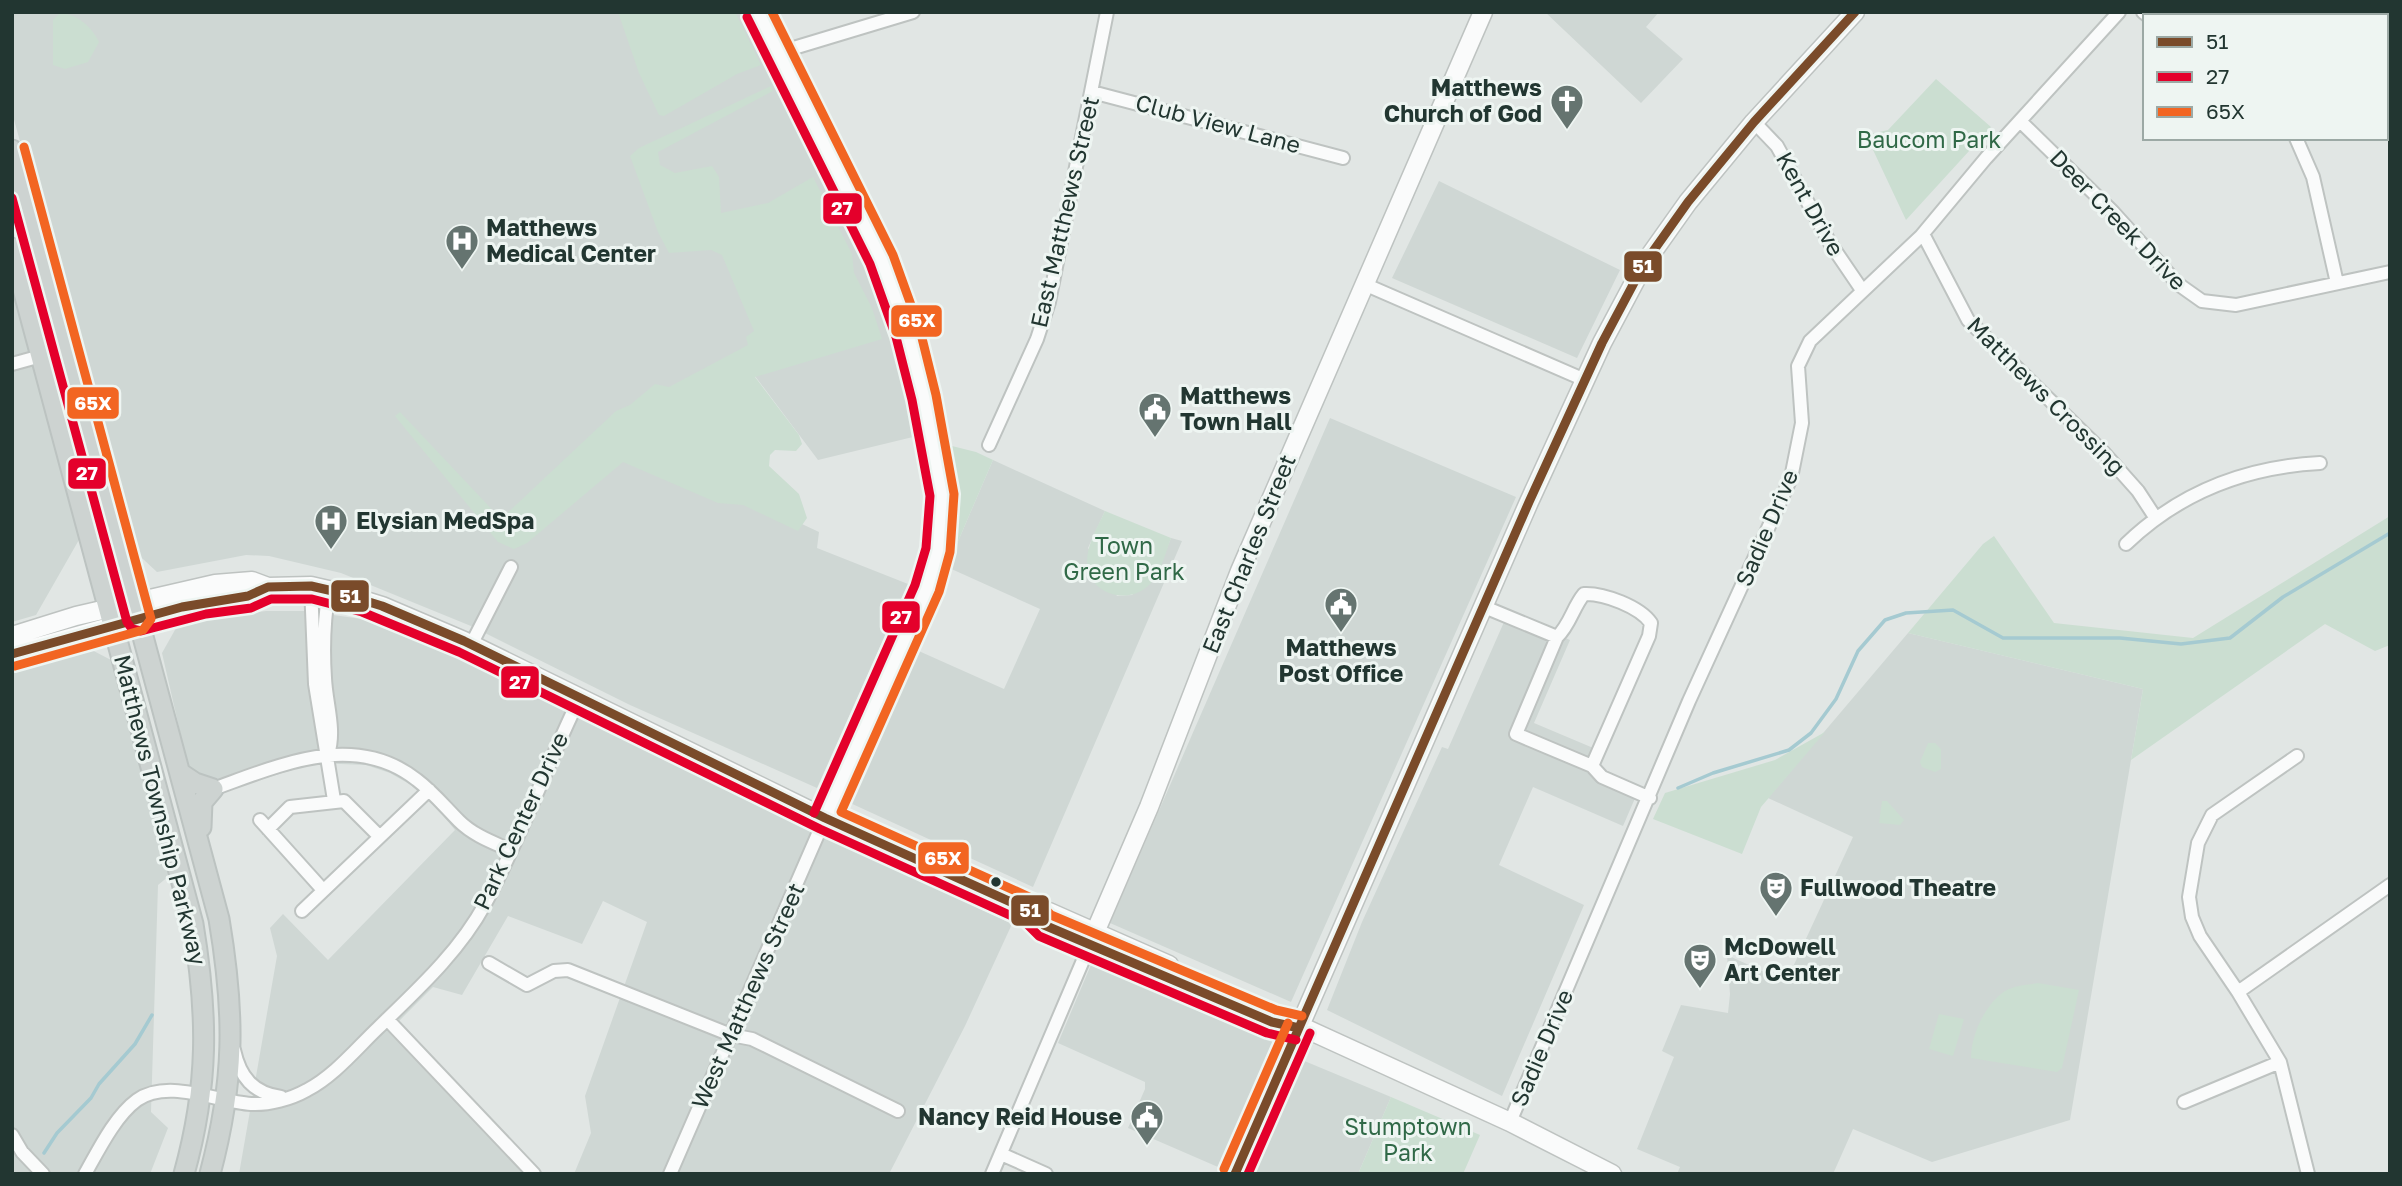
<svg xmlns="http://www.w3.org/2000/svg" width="2402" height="1186" viewBox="0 0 2402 1186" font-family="'Golos Text',sans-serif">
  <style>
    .built { fill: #cfd7d4 }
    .green { fill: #cbded1 }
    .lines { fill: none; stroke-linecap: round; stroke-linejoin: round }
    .stream { stroke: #a5cad1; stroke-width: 3.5 }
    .street-casing { stroke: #bec3c1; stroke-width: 16 }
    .secondary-casing { stroke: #bec3c1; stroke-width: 21 }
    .primary-casing { stroke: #bcc3c1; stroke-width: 23 }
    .street { stroke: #fafbfb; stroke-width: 12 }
    .secondary { stroke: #fafbfb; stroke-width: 18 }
    .primary { stroke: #cdd3d1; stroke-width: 19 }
    .bus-1-casing { stroke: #eef5f2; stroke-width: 14 }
    .bus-2-casing { stroke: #eef5f2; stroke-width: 14 }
    .bus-3-casing { stroke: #eef5f2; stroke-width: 14 }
    .bus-1 { stroke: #7a4b2a; stroke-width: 9 }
    .bus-2 { stroke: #e4002b; stroke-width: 9 }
    .bus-3 { stroke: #f26522; stroke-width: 9 }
    .bus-dot { fill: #223631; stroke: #eef5f2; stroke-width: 2.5 }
    .labels { text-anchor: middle; stroke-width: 6; stroke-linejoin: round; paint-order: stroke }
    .poi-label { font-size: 23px; font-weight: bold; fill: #223631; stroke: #eef5f2; text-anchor: start }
    .street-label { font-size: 23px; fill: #223631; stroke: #eef5f2 }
    .park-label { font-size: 23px; fill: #306947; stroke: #eef5f2 }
    .line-badge { stroke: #eef5f2; stroke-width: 2.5 }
    .badge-label { font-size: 19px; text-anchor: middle; font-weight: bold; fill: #fff }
  </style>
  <rect width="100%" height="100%" fill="#e1e6e4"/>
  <!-- built -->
  <path class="built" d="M12,12H744L875,285L917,436L818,460L755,376L725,488L819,532L817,548L908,584L817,788L630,705L471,626L341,573L269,556L246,555L157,572L130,547L12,112Z
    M1545,12H1659L1646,27L1683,59L1641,103Z
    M1439,181L1620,270L1577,358L1392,278Z
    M12,287L80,538L36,615L12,622Z
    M1330,418L1516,497L1291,1002L1110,923Z
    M993,460L1105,511L1088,548L1117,596L1132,595L1157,573L1171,538L1182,541L1033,887L848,802L912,648L1004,689L1040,609L947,567Z
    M266,611H305L376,621L488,668L598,723L706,772L704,778L1012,924L965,1026L889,1174H574L591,1133L585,1096L647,922L603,901L582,944L508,916L462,995L433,987L392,1028L527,1174H239L277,956L270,928L283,914L328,960L455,830L432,802L411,785L390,773L366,765L315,763L224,791L218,778L205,781L189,771L162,653L180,621Z
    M1508,613L1570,640L1534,723L1598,750L1591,769L1639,789L1623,826L1533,787L1499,865L1584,905L1502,1096L1327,1010L1362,922L1442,747L1448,749Z
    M1908,633L2143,689L2070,1120L1932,1162L1853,1129L1833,1174H1677L1680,1167L1637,1149L1674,1057L1662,1051L1681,1005L1728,1013L1730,994L1727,955L1786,982L1853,837L1768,798Z
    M86,647L111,660L169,876L158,885L151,1112L168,1128L150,1174H12V671Z
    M1093,960L1274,1041L1218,1167L1128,1128L1145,1089V1082L1058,1043Z
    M1302,1060L1391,1097L1358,1174H1253Z"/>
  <!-- green -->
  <path class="green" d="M618,12H735L761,65L737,74L664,116L659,115L639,73Z
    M60,13C77,14 92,27 99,42L88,62L65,69L53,65V20Z
    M1936,79L1991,127L1906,220L1866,135L1888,130Z
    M771,86L773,91L658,152L660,165L675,173L712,166L719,177L721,213L768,203L813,177L852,254L854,273L872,308L882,339L755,377L799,435L802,444L796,451L775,450L770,455L769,466L799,494L807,518L798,531L743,505L718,503L623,462L527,543L514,549L498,542L395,416L400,412L501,519L616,411L630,405L655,384L669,387L748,345L746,337L754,331L722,255L711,250L669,253L658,232L630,156L639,148Z
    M952,446L976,452L993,460L947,567L954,505L945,448Z
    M1105,511L1171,538C1166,552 1161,571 1151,583C1130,607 1088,595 1087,562C1087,544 1098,526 1105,511Z
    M2390,516V645L2375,651L2325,624L2131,760L2143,689L1908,633L1983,544L1994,536L2054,623L2193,638Z
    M1825,732L1761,807L1742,854L1653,819L1665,793L1775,760Z
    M1928,743H1935L1941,749V769L1935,772L1922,767L1920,762Z
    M1882,801H1887L1904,820L1900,825L1879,823Z
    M2038,983L2079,990L2062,1068L2057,1072L1971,1058C1971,1035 1985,1004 2005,991C2015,985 2027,985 2038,983Z
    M1939,1014L1964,1019L1953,1056L1929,1049Z
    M1391,1097L1480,1135L1463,1174H1358Z"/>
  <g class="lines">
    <!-- stream -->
    <path class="stream" d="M2332,12L2335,16
      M2386,90L2390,101
      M1678,788L1713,773L1789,750L1811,733L1836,699L1858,651L1885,620L1906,613L1953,610L2003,638H2120L2181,644L2230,638L2283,597L2390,533
      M44,1153L57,1133L91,1098L99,1084L135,1044L152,1015"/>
    <defs>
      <path id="street" d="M2143,12L2148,16
        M777,53L913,12
        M1092,92L1343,158
        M2020,121L2113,212L2178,284L2202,301L2236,305L2390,272
        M1754,122L1777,146L1830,243L1862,290
        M2296,138L2313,177L2337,283
        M1923,234L1968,320L2105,454L2138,491L2155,517
        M1364,284L1585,380
        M12,364L41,356
        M989,445L1037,339L1049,302L1107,12
        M2126,544C2180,492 2246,467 2320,463
        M311,586L315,684L334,800
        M1482,606L1557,637
        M471,645L511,567
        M328,754C336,730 326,703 325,678C323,648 324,619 329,590
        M2297,756L2212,815L2198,843L2189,897L2192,917L2200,936L2238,992L2280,1062L2308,1174
        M1592,766L1649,636L1651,623C1640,607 1604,593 1584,594C1573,607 1570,625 1557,637L1516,734L1592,766L1602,777L1650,798
        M213,789C278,766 354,730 417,780C433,792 445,807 459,821C473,835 492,842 510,850
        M260,820L323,890
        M268,829L290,807L344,801L379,836
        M302,911L429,790
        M489,963L527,985L554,971L568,970L731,1035L752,1039L898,1111
        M2238,992L2390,885
        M387,1019L534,1174
        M234,1050C240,1077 253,1093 281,1097
        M2184,1102L2280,1062
        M1510,1122L1689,701L1791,478L1802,423L1798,366L1810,341L1921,236L1986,158L2119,12
        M12,1135L22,1152L43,1174
        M1001,1154L1046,1174
        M85,1174C98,1151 115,1116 137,1100C168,1078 217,1102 251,1104C269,1105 291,1099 307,1090C334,1076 356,1049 378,1028C417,990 459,952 485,904C521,837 547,765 580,697
        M670,1174L825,818
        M992,1174L1090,944"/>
      <path id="secondary" d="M758,12L881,259L908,333L924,397L942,495L938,550L927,589L825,818
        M12,636L76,616L215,584L252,581L268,587
        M12,654L182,607L248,596L268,587L311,586L337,592L382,606L464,641L825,818L1033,912L1044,925L1272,1022L1299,1028
        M1033,912H1049L1169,965
        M1090,944L1149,807L1240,571L1483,12
        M1289,1021L1510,1122L1612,1174
        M1235,1174L1529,502L1602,343L1644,264L1688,202L1754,122L1855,12"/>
      <path id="primary" d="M12,150L219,919C235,1014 235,1080 210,1174
        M12,248L193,924C208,1015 209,1084 184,1174
        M180,773L195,783L213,789L202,802L201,827"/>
    </defs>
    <!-- street casing -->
    <use href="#street" class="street-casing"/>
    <!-- secondary casing -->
    <use href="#secondary" class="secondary-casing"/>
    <!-- primary casing -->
    <use href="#primary" class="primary-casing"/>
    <!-- street -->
    <use href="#street" class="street"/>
    <!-- secondary -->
    <use href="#secondary" class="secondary"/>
    <!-- primary -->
    <use href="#primary" class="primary"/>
    <defs>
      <path id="bus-1" d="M12,654L182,607L248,596L268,587L311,586L337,592L382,606L464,641L825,818L1033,912L1044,925L1272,1022L1299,1028
        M1235,1174L1529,502L1602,343L1644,264L1688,202L1754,122L1855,12"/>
      <path id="bus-2" d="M747,17L870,264L896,337L912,400L930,496L926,548L915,585L814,813
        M12,198L127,622L132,629L141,631L206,614L251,608L271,599H312L362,612L459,652L820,829L1025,922L1039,936L1267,1033L1296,1040
        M1248,1174L1310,1033"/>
      <path id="bus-3" d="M772,12L893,255L920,330L936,395L954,494L950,552L939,592L841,812L1038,901L1051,915L1276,1010L1302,1016
        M15,666L143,630L151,619L24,147
        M1224,1169L1288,1023"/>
    </defs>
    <!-- bus-1 casing -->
    <use href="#bus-1" class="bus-1-casing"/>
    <!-- bus-2 casing -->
    <use href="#bus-2" class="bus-2-casing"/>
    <!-- bus-3 casing -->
    <use href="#bus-3" class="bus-3-casing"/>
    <!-- bus-1 -->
    <use href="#bus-1" class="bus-1"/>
    <!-- bus-2 -->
    <use href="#bus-2" class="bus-2"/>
    <!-- bus-3 -->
    <use href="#bus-3" class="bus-3"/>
  </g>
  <!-- icons -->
  <defs>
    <symbol id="church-pin" viewBox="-11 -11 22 30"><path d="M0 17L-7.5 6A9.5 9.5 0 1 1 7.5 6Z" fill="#657470" stroke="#eef5f2"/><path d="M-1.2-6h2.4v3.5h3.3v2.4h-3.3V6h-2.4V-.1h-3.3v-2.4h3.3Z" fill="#fff"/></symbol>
    <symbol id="hospital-pin" viewBox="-11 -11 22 30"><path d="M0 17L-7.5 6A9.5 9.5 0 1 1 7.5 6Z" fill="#657470" stroke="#eef5f2"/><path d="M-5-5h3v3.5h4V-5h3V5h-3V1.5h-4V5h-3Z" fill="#fff"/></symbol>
    <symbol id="civic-pin" viewBox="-11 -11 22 30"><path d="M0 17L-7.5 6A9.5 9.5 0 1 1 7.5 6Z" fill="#657470" stroke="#eef5f2"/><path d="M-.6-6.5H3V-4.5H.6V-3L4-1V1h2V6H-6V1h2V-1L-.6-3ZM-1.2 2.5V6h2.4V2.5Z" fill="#fff"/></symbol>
    <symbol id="theatre-pin" viewBox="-11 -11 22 30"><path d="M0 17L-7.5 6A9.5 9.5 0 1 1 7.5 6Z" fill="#657470" stroke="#eef5f2"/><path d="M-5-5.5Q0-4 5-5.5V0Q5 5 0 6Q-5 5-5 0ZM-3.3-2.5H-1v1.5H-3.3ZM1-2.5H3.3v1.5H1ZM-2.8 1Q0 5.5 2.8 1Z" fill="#fff"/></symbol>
  </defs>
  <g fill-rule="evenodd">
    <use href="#church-pin" x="1548" y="82" width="38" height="52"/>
    <use href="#hospital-pin" x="443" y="222" width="38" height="52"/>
    <use href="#civic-pin" x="1136" y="390" width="38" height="52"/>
    <use href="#hospital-pin" x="312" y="502" width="38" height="52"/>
    <use href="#civic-pin" x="1322" y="585" width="38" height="52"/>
    <use href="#theatre-pin" x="1757" y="869" width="38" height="52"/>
    <use href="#theatre-pin" x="1681" y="941" width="38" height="52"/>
    <use href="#civic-pin" x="1128" y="1098" width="38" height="52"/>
  </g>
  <!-- markers -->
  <circle class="bus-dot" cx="996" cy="882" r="6"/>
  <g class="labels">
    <!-- poi labels -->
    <g class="poi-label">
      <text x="1542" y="96" text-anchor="end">Matthews<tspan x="1542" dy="26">Church of God</tspan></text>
      <text x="486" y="236">Matthews<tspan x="486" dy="26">Medical Center</tspan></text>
      <text x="1180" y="404">Matthews<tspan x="1180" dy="26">Town Hall</tspan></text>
      <text x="356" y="529">Elysian MedSpa</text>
      <text x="1341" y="656" text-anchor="middle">Matthews<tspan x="1341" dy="26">Post Office</tspan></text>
      <text x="1800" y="896">Fullwood Theatre</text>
      <text x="1724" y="955">McDowell<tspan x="1724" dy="26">Art Center</tspan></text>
      <text x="1122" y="1125" text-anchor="end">Nancy Reid House</text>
    </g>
    <!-- street labels -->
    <g class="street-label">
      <text transform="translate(1218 124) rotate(15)" y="8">Club View Lane</text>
      <text transform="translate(1810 204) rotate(61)" y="8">Kent Drive</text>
      <text transform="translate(1065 212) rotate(-77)" y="8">East Matthews Street</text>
      <text transform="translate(2118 220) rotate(46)" y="8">Deer Creek Drive</text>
      <text transform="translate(2046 396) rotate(45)" y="8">Matthews Crossing</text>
      <text transform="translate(1767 528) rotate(-67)" y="8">Sadie Drive</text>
      <text transform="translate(1249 554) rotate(-68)" y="8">East Charles Street</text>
      <text transform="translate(160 810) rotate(76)" y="8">Matthews Township Parkway</text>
      <text transform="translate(521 821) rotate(-65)" y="8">Park Center Drive</text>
      <text transform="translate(748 996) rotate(-66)" y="8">West Matthews Street</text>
      <text transform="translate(1542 1048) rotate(-67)" y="8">Sadie Drive</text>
    </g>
    <!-- park labels -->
    <g class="park-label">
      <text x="1929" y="148">Baucom Park</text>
      <text x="1124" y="554">Town<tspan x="1124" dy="26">Green Park</tspan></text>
      <text x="1408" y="1135">Stumptown<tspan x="1408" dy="26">Park</tspan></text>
    </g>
  </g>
  <g class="line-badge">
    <rect x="822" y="192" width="41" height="33" rx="7" fill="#e4002b"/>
    <rect x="1623" y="250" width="40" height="33" rx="7" fill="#7a4b2a"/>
    <rect x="890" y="304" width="53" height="34" rx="7" fill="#f26522"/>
    <rect x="66" y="386" width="54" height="34" rx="7" fill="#f26522"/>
    <rect x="67" y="457" width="40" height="33" rx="7" fill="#e4002b"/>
    <rect x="330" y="579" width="40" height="34" rx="7" fill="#7a4b2a"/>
    <rect x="881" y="600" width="40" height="34" rx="7" fill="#e4002b"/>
    <rect x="500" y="665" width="40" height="34" rx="7" fill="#e4002b"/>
    <rect x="917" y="841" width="53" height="34" rx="7" fill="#f26522"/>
    <rect x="1010" y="894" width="40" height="33" rx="7" fill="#7a4b2a"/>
  </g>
  <g class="badge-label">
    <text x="842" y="215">27</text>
    <text x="1643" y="273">51</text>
    <text x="917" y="327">65X</text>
    <text x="93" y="410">65X</text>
    <text x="87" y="480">27</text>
    <text x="350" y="603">51</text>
    <text x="901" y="624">27</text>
    <text x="520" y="689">27</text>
    <text x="943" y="865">65X</text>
    <text x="1030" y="917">51</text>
  </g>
  <!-- border -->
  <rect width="2402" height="1186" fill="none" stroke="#223631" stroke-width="28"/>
  <!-- legend -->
  <rect x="2143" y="14" width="245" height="126" fill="#eef5f2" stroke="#9ca9a5" stroke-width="2"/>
  <rect x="2157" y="37" width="35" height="10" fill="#7a4b2a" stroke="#9ca9a5" stroke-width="2"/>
  <text x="2206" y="49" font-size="21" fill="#223631">51</text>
  <rect x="2157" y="72" width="35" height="10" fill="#e4002b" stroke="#9ca9a5" stroke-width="2"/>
  <text x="2206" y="84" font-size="21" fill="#223631">27</text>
  <rect x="2157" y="107" width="35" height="10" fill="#f26522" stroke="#9ca9a5" stroke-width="2"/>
  <text x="2206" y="119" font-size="21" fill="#223631">65X</text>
</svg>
